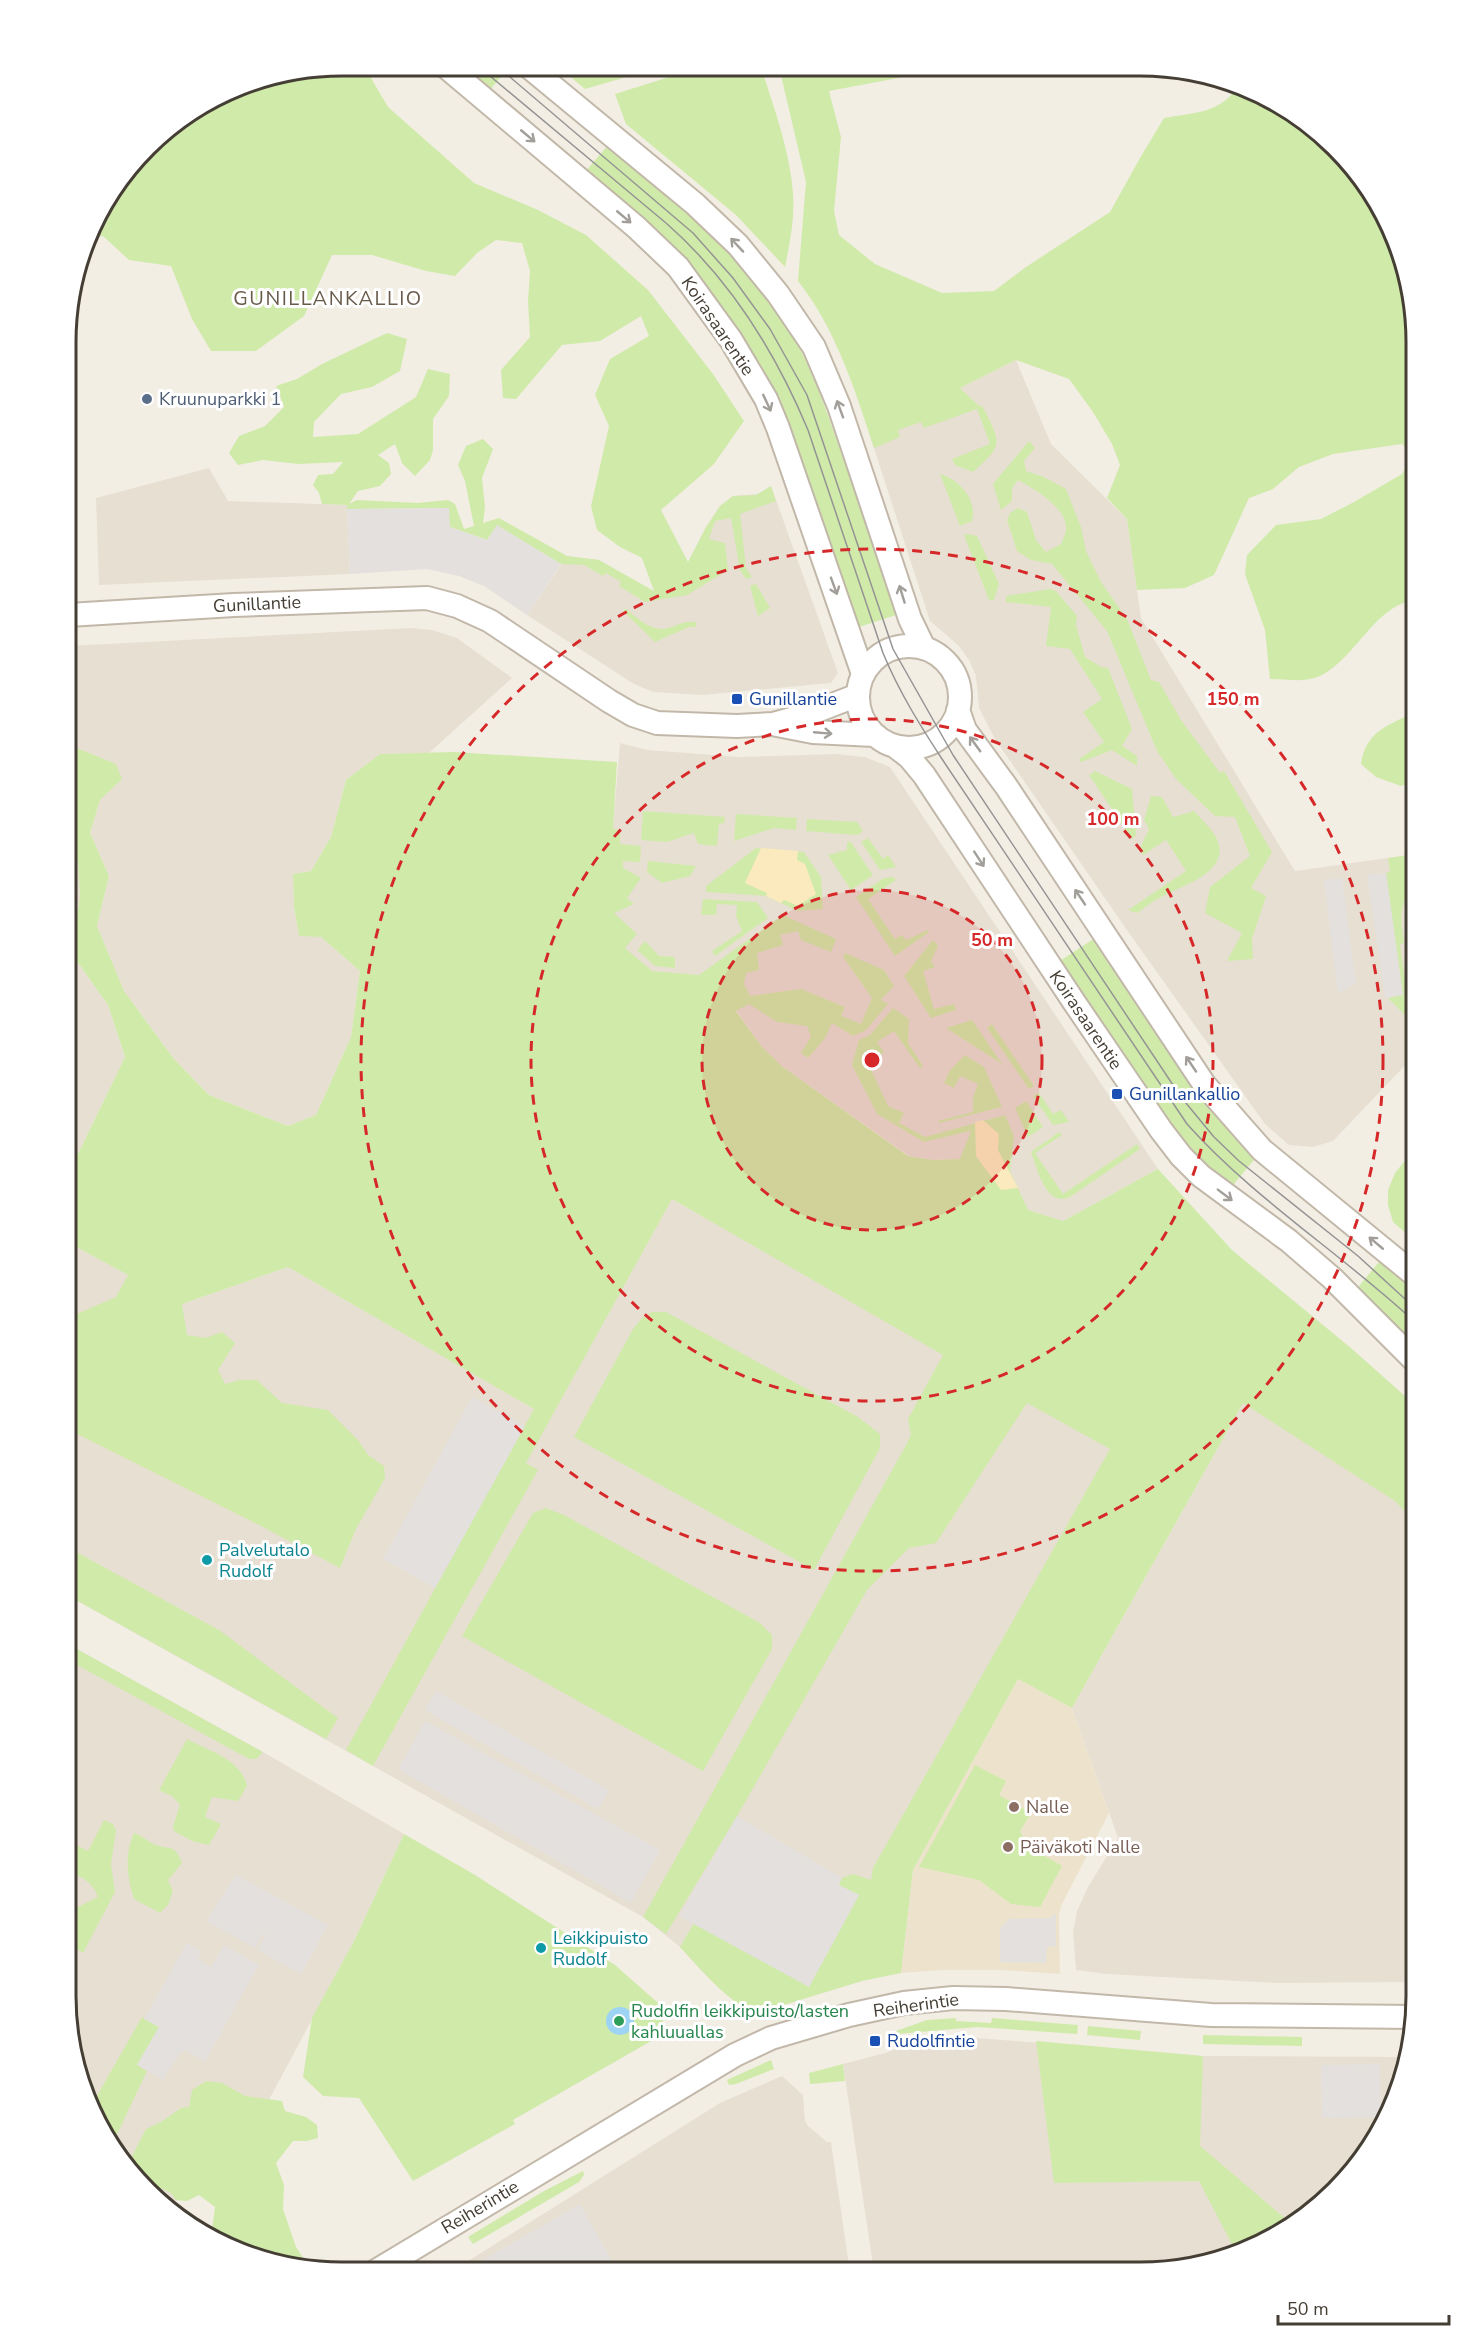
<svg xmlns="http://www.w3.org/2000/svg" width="1482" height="2339" viewBox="0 0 1482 2339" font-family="'Nunito Sans',sans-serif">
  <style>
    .residential { fill: #e7dfd2 }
    .education { fill: #ede3cd }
    .green { fill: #d0eaaa }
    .sand { fill: #faeabd }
    .parking { fill: #e3e0dd }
    .water { fill: #9dd4f3 }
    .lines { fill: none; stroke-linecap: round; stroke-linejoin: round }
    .minor-casing { stroke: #c2b8a9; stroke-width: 26 }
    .minor { stroke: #fff; stroke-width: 22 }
    .tram { stroke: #949494; stroke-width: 1.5 }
    .oneway { stroke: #a29e9a }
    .ring { fill: none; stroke: #d62828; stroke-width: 3; stroke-dasharray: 10 8 }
    .service-dot { fill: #5c6f8a; stroke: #fff; stroke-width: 2 }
    .transit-dot { fill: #1a4fb4; stroke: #fff; stroke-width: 2 }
    .culture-dot { fill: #0f9aa8; stroke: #fff; stroke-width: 2 }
    .education-dot { fill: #8d6e63; stroke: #fff; stroke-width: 2 }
    .leisure-dot { fill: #2e9e5b; stroke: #fff; stroke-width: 2 }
    .labels { text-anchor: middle; stroke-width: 6; stroke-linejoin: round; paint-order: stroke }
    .street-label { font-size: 18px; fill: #453e34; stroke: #fff }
    .service-label { font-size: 18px; fill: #4e5e75; stroke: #fff; text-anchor: start }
    .transit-label { font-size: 18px; fill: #164399; stroke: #fff; text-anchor: start }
    .culture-label { font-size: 18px; fill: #0d838f; stroke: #fff; text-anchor: start }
    .education-label { font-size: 18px; fill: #785e54; stroke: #fff; text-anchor: start }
    .leisure-label { font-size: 18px; fill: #27864d; stroke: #fff; text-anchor: start }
    .neighbourhood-label { font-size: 20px; letter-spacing: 1.5px; fill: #695b4a; stroke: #fff }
    .rim { fill: none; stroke: #453e34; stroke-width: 3 }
    .centre { fill: #d62828; stroke: #fff; stroke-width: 3 }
    .ring-label { font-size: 18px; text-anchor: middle; font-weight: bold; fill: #d62828; stroke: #fff; stroke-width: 6; stroke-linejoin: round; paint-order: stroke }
  </style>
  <rect width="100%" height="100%" fill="#f3eee4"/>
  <!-- residential -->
  <path class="residential" d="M1016,360L1051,444L1127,519L1141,618L1295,871L1416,854V1054L1333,1141L1313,1147L1289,1145L1265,1124L1129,933L995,739L979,708L976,676L969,660L958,645L930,621L869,433Z
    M209,468L228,501L347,505L350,574L99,585L96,498Z
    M771,486L838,673L831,683L703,695L653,692L634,684L527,615L567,556L599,560L654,592L688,563L705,529L720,506L733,496L758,494Z
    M68,488L73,586H68Z
    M411,628L432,630L457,638L512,678L429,753L380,754L346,780L331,837L311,871L293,874L294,907L299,935L321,937L360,971L351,1037L316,1115L288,1126L209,1095L174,1059L124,991L97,926L109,876L90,833L100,800L115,764L72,746L68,747V646Z
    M620,743L648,750L739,757L836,754L865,757L890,767L1158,1169L1063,1221L1012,1205L960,1159L933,1160L909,1156L783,1067L762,1047L736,1010L634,989L606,911Z
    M68,854L78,862L80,897L71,953L108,1005L125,1057L78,1154L67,1151Z
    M672,1199L1111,1449L990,1663L862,1981L759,2011L747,2009L733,1999L700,1969L680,1947L643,1917L67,1595V1242L182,1304L288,1267L550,1418Z
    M1298,1305L1352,1349L1416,1406L1415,1982L1277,1983L1106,1974L1076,1970L1073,1932L1077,1911L1088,1887L1118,1838L1072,1708Z
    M66,1643L263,1752L404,1834L354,1941L226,2180L164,2206L123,2165L87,2102L66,1997Z
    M965,2037L1203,2056L1406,2057L1395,2102L1359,2165L1308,2216L1245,2252L1140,2273L874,2272L843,2064L885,2053L915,2042Z
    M782,2076L803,2095L805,2121L808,2126L827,2142H831L850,2272L452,2271L720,2103Z"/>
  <!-- education -->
  <path class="education" d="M1018,1679L1072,1708L1109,1813L1061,1906L1059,1916L1060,1974L1000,1970H942L901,1973L913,1870Z"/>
  <!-- green -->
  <path class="green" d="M342,66H364L388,107L474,183L538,210L586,235L648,290L713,374L744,421L714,464L661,510L688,562L705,529L720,506L733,496L756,495L771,486L776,501L740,514L746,568L752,577L746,579L740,570L731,518L715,521L709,539L725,543L728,570L687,595L645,602L619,586L621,582L606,573L603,576L584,565L561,564L497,526L487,540L450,527L448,508L347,509V505L322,504L319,493L313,485L318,475L333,474L343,462L298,464L263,460L238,465L229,453L239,436L265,426L284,407L276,386L297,379L322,364L387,333L407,339L400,371L372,387L341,394L314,422L313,437L358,434L416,397L428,369L450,374L449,396L433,419V450L430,460L415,476L402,463L395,444L378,455L389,463L391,474L380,486L358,491L349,504L357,500L418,503L448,500L455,504L464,529L474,526L465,481L458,465L466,446L483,439L493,449L482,478L485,507L483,523L499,518L567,556L599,560L654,591L642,558L620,547L597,530L591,506L609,426L595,395L610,359L649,336L641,316L600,341L562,345L516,399L503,398L501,370L530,337L528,301L530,271L522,243L496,240L477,253L455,276L426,271L372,255H332L304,316L256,351H211L192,319L171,266L129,260L103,236L88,240L95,220L160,135L237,87Z
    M457,66H510L488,92Z
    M559,67H661L585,89Z
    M701,67H761C774,108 790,151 793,193C795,218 790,242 785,267L736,215L626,124L615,94Z
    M779,67L952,68L829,91L841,137L834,211L839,235L875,264L942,293L994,291L1026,267L1110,212L1140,158L1164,118C1196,112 1220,114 1239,85L1308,123L1359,174L1395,237L1416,342V600C1375,604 1356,659 1320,676C1305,683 1286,679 1270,679L1265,630L1245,574L1247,555L1276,525L1321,519L1354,502L1402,474L1414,454L1402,444L1333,454L1299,467L1273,489L1249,498L1214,575L1185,588L1137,590L1127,519L1107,498L1120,465L1112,444L1093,412L1069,379L1016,360L960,388L978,405L983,407C1001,443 1004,445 973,472L955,465L952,459L990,444L977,409L924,428L921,422L898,430L900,437L874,448C855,390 836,329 798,281L806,182Z
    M609,144C667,195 728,244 774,307C807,351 824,404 842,455C861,508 880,561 899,614L856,628L767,384L584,173Z
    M1029,441L1035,448L1024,461L1026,471L1044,477L1066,489L1081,527L1086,551L1101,582L1127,619L1151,680L1159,682L1181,720L1220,773L1224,771L1272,852L1251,888L1266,896L1252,939L1253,959L1227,961L1242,933L1205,913L1210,887L1250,856L1235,817L1215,816L1176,779L1157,751L1107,631L1052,564L1031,560L1017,551L1007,520L1010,513L1018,508L1027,512L1036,540L1046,552L1061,544C1063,538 1067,532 1066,526C1064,506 1034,489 1018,480L1012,488V501L1001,510L993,484Z
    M940,474C959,479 978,500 972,521L960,526Z
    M968,534L977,536L999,584L994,600H989L964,535Z
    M756,584L770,608L758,616L750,586Z
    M1050,589L1056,591L1077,616L1076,625L1085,657L1101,667L1108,668L1132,729L1122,746L1137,756V766L1112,750L1081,762L1079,759L1104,742L1083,712L1102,699L1070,649L1046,646L1051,607L1006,602V596Z
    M625,608C636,617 652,633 668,628C679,625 684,621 696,622V627H689L655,642L624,612Z
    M1416,712V780L1401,786L1376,777L1361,764C1366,731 1388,725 1416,712Z
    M72,746L116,764L122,779L100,800L90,833L109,876L97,926L124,991L174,1059L209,1095L288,1126L316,1115L351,1037L360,971L321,937L299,936L294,907L293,874L311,871L331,837L346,780L380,754L453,752L617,762L613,829L620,830V844L641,846L640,862L623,861V868L641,878L627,898L634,904L614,913L637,934L625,948L652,971L699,975L783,915L836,939L831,952L801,940L798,931L780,935L783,945L757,953L759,970L746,973L744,984L750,996L801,989L845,1007L841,1016L861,1024L872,998L843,957L845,953L884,970L894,986L881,1000L888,1004L866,1030L853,1036L832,1023L825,1038L808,1058L801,1053L811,1037L807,1026L777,1022L749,1004L736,1011L762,1047L783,1067L908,1156L933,1160L960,1159L971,1131L924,1142L877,1114L852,1065L859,1040L870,1035L893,1008L909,1019L908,1043L923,1066L920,1068L894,1031L877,1042L884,1052L868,1063L888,1106L904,1113L899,1123L925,1137L1005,1115L1014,1136L1010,1171L1028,1210L1063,1221L1158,1169L1232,1250L1352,1349L1416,1406V1523L1395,1501L1243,1403L1072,1708L1018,1679L913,1870L901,1973L862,1981L774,2008C764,2010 755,2012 746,2008C722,1996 698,1966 680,1947L694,1923L809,1986L859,1895L838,1885L842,1878L853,1874L871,1880L873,1868L1110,1449L1027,1403L936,1543L909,1548L867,1590L737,1816L666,1934L643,1917L906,1445L911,1435L908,1419L943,1355L672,1199L526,1463L538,1470L373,1766L346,1750L534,1409L288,1267L182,1304L187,1335L206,1338L222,1332L235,1343L218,1370L225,1384L239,1380H257L282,1403L328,1410L358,1440L368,1455L384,1466L385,1478L356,1529L340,1568L259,1525L67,1429V1321L79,1313L116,1297L128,1275L67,1242V1151L78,1154L125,1057L108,1005L71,953L80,897L78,862L68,854V747Z
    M1095,771L1132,789L1136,835L1132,839L1089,775Z
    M1151,796L1162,797L1173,817L1194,811C1202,820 1216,832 1219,845C1225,873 1184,885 1165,895C1155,899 1146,907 1137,913L1128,910L1186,871L1166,840L1143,855L1139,850L1149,829L1144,820Z
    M643,811L725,817L724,823L719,824L717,846L698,844L694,833L667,842L641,840Z
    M736,814L797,818L796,830L774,828L734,841Z
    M807,819L857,822L863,831L857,835L806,831Z
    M868,838L883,859L888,855L896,867L880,870L861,842Z
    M850,841L873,875L851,890L828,855L847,850V843Z
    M756,848L804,852L821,877L823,909L798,911L766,896L706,892V886Z
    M1416,854V887C1397,901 1401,923 1404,943L1400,944L1407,996L1416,1011V1026L1388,998L1403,995L1386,873L1390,872L1388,858Z
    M648,861L696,866L690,876L662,883L647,872Z
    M893,877L896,880L868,899L895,939L902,935L906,940L928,930L929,932L895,956L856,897L884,878Z
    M703,899L757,902L768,918L715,956L712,951L742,931L736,916L737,905L717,904L716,915H701Z
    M1095,938L1258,1155L1229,1190L1190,1155L1055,964Z
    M933,940L938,946L931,961L935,967L923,971L934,1009L954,1004L956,1010L931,1018L904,976Z
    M645,941L659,956L675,957V968L655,966L637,950Z
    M972,1020L1002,1064L946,1028Z
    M992,1024L1034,1086L1029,1089L987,1028Z
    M965,1055L984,1067L1002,1107L939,1123L938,1121L973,1112V1097L978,1084L960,1076L954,1088L944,1083L950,1070Z
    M1039,1093L1053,1114L1061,1110L1069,1122L1053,1125L1033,1096Z
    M1026,1101L1043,1127L1028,1137L1015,1108Z
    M1059,1132L1062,1135L1035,1153L1063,1194L1137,1144L1140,1149L1070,1197C1045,1208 1037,1167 1031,1152Z
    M1416,1147V1242L1393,1222L1388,1205V1190L1395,1173Z
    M1384,1256L1416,1282V1352L1354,1292Z
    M652,1312H666L858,1417L880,1434V1448L814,1570L574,1437L633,1329L642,1318Z
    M546,1508L564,1515L760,1623L772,1635V1649L703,1771L462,1636L533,1513Z
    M67,1547L219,1630L338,1718L326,1739L67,1595Z
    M66,1643L263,1752L256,1759H249L66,1659Z
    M187,1739C209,1751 241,1759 247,1786L238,1801L212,1797L205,1817L221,1824L209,1845L192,1841L174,1831L173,1826L180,1805L173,1797L159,1790Z
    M975,1765L1006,1781L999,1795L1031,1813L1020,1831L1027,1846L1062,1866L1040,1907L1011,1904L979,1880L919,1867Z
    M104,1820L113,1824L116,1830L111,1864L115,1892L83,1953L66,1941V1911H70L98,1897C94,1884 80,1873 66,1874V1840L88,1851Z
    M134,1833C142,1835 148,1842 156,1845C171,1850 175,1844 182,1863L168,1880L173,1891L168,1905L160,1913L134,1899C127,1877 124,1855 134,1833Z
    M404,1834L475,1875L615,1965L666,2010L659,2034L653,2040L513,2120L515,2124L413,2181L359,2098L323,2096L303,2077L312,2018L354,1941Z
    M142,2017L159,2027L137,2065L147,2071L112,2145L107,2137L109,2133L103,2131L90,2108Z
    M956,2018V2021L991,2023L992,2018L1078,2025L1077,2034L977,2027L897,2034L896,2031L927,2020Z
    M1088,2026L1141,2031L1140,2040L1087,2035Z
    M1203,2035L1302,2037V2046L1203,2044Z
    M1036,2041L1203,2056L1200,2146L1293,2225L1245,2252L1237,2254L1199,2181L1054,2183Z
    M771,2060L774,2069L736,2084L729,2085L727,2080Z
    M843,2064L845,2081L810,2084L809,2073Z
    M206,2081L222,2083L245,2096L282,2101L285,2111L306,2117L317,2125L318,2138L307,2141H293L276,2163L284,2185L283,2209L296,2247L311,2270L310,2271L237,2252L211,2237L215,2207L199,2195L187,2201L176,2200L171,2193L158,2187L149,2191L124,2166L130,2160L146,2129L161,2122L181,2108L189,2107L192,2090Z
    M583,2171L584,2175L579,2182L473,2244L468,2237L544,2191Z"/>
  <!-- sand -->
  <path class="sand" d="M761,848L798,851L797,860L805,864L816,894L798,906L784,900L781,903L766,896L767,893L745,883Z
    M983,1120L999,1134L998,1150L1018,1188L1001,1190L976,1156L975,1122Z"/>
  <!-- parking -->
  <path class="parking" d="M449,508L450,527L487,540L497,525L561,564L527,615L484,586L459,576L427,569L350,574L347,509Z
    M1386,873L1403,995L1385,998L1367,875Z
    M1342,878L1356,983L1338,993L1324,880Z
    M472,1397L525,1426L435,1588L383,1559Z
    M436,1691L609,1790L598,1809L425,1710Z
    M425,1721L660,1850L631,1903L398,1769Z
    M737,1816L842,1878L839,1885L859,1895L809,1987L679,1916Z
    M236,1875L328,1925L301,1974L257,1950L266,1935L263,1934L255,1948L206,1921Z
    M1056,1914V1946L1047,1947L1046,1963L1000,1962V1928L1009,1919L1050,1918Z
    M187,1943L202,1951L198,1959L211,1967L224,1945L259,1965L205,2061L186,2051L181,2052L163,2080L137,2065L159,2027L144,2019Z
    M1380,2064L1381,2117L1322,2118L1321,2065Z
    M580,2204L611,2259L589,2271H487L481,2261Z"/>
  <!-- water -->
  <path class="water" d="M606 2021a14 14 0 1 1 28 0a14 14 0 1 1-28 0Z"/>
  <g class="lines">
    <defs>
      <path id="minor" d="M445,66L636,227L678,267L731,340L766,399L778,428L863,674
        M529,67L695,204L738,245L778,294L814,347L839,406L910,619L924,648
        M68,615L234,605L427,598L457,606L490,621L609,701L633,715L657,723L737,726L773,724L809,714L858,695
        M858 697a51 51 0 1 1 102 0a51 51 0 1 1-102 0Z
        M958,710L965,730L1006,786L1204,1084L1262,1150L1416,1276
        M777,725L813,732L874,735
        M896,747L909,757L924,775L1074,1002L1161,1130L1181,1156L1201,1176L1289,1241L1332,1278L1416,1362
        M376,2271L735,2055L771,2038L849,2015L904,2003L953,1998L1006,1999L1211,2015L1415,2017"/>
    </defs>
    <!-- minor casing -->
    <use href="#minor" class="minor-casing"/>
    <!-- minor -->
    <use href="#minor" class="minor"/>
    <!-- tram -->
    <path class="tram" d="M478,66L666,223C731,280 775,351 808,430L883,653C899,692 921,727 944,762L1187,1124C1254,1199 1342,1254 1416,1323
      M497,66L693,233L733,278L770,329L807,395L893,649L953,755L1181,1097L1214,1137L1239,1161L1358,1256L1416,1309"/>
  </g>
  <!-- one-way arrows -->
  <defs><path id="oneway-shaft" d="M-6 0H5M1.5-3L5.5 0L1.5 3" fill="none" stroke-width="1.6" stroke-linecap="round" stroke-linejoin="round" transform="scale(1.5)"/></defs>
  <g class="oneway">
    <use href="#oneway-shaft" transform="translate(528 136) rotate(40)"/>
    <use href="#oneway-shaft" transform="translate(624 217) rotate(40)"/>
    <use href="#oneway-shaft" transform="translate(737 245) rotate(-133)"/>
    <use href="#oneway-shaft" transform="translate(767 403) rotate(65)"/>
    <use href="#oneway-shaft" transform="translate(840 409) rotate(-110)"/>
    <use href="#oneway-shaft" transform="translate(834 586) rotate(70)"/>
    <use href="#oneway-shaft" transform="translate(902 594) rotate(-107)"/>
    <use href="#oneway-shaft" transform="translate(823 733) rotate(5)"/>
    <use href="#oneway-shaft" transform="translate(975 744) rotate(-126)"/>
    <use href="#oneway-shaft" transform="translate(979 859) rotate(57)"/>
    <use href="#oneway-shaft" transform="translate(1080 897) rotate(-124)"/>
    <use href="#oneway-shaft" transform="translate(1191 1064) rotate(-124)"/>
    <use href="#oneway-shaft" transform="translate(1225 1195) rotate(37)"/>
    <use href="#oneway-shaft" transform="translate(1376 1243) rotate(-140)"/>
  </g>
  <!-- distance rings -->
  <circle cx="872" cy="1060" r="170" fill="#d62828" fill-opacity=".12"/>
  <g class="ring">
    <circle cx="872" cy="1060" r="170"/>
    <circle cx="872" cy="1060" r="341"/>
    <circle cx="872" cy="1060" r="511"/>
  </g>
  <!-- markers -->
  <circle class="service-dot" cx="147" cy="399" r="6"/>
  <g class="transit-dot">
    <rect x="731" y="693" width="12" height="12" rx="3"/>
    <rect x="1111" y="1088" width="12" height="12" rx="3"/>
    <rect x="869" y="2035" width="12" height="12" rx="3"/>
  </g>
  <g class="culture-dot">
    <circle cx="207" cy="1560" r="6"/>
    <circle cx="541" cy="1948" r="6"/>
  </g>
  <g class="education-dot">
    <circle cx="1014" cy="1807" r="6"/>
    <circle cx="1008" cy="1847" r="6"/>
  </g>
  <circle class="leisure-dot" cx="619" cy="2021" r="6"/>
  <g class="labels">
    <!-- street labels -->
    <g class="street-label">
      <text transform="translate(718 326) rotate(56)" y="6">Koirasaarentie</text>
      <text transform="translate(257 604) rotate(-3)" y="6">Gunillantie</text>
      <text transform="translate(1086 1020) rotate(56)" y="6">Koirasaarentie</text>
      <text transform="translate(916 2005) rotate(-8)" y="6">Reiherintie</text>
      <text transform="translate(480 2207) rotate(-31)" y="6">Reiherintie</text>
    </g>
    <!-- service labels -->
    <g class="service-label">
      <text x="159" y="405">Kruunuparkki 1</text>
    </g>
    <!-- transit labels -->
    <g class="transit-label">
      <text x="749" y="705">Gunillantie</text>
      <text x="1129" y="1100">Gunillankallio</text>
      <text x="887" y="2047">Rudolfintie</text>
    </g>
    <!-- culture labels -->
    <g class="culture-label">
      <text x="219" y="1556">Palvelutalo<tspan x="219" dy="21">Rudolf</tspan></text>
      <text x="553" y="1944">Leikkipuisto<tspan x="553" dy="21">Rudolf</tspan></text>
    </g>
    <!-- education labels -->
    <g class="education-label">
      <text x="1026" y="1813">Nalle</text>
      <text x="1020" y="1853">Päiväkoti Nalle</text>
    </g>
    <!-- leisure labels -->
    <g class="leisure-label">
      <text x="631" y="2017">Rudolfin leikkipuisto/lasten<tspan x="631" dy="21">kahluuallas</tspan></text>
    </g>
    <!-- neighbourhood labels -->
    <g class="neighbourhood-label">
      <text x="328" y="305">GUNILLANKALLIO</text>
    </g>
  </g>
  <!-- crop -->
  <path d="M0 0H1482V2339H0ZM342 76H1140A266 266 0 0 1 1406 342V1996A266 266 0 0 1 1140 2262H342A266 266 0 0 1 76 1996V342A266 266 0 0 1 342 76Z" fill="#fff" fill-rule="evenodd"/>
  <path class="rim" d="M342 76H1140A266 266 0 0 1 1406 342V1996A266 266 0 0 1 1140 2262H342A266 266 0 0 1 76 1996V342A266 266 0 0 1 342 76Z"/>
  <circle cx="872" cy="1060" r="9" class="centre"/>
  <g class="ring-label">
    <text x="1233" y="705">150 m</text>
    <text x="1113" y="825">100 m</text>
    <text x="992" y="946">50 m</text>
  </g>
  <!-- scale -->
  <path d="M1278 2315v9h171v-9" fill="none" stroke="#453e34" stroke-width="3"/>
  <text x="1287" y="2315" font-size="18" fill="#453e34" stroke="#ffffff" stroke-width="4.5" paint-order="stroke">50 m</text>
</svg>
